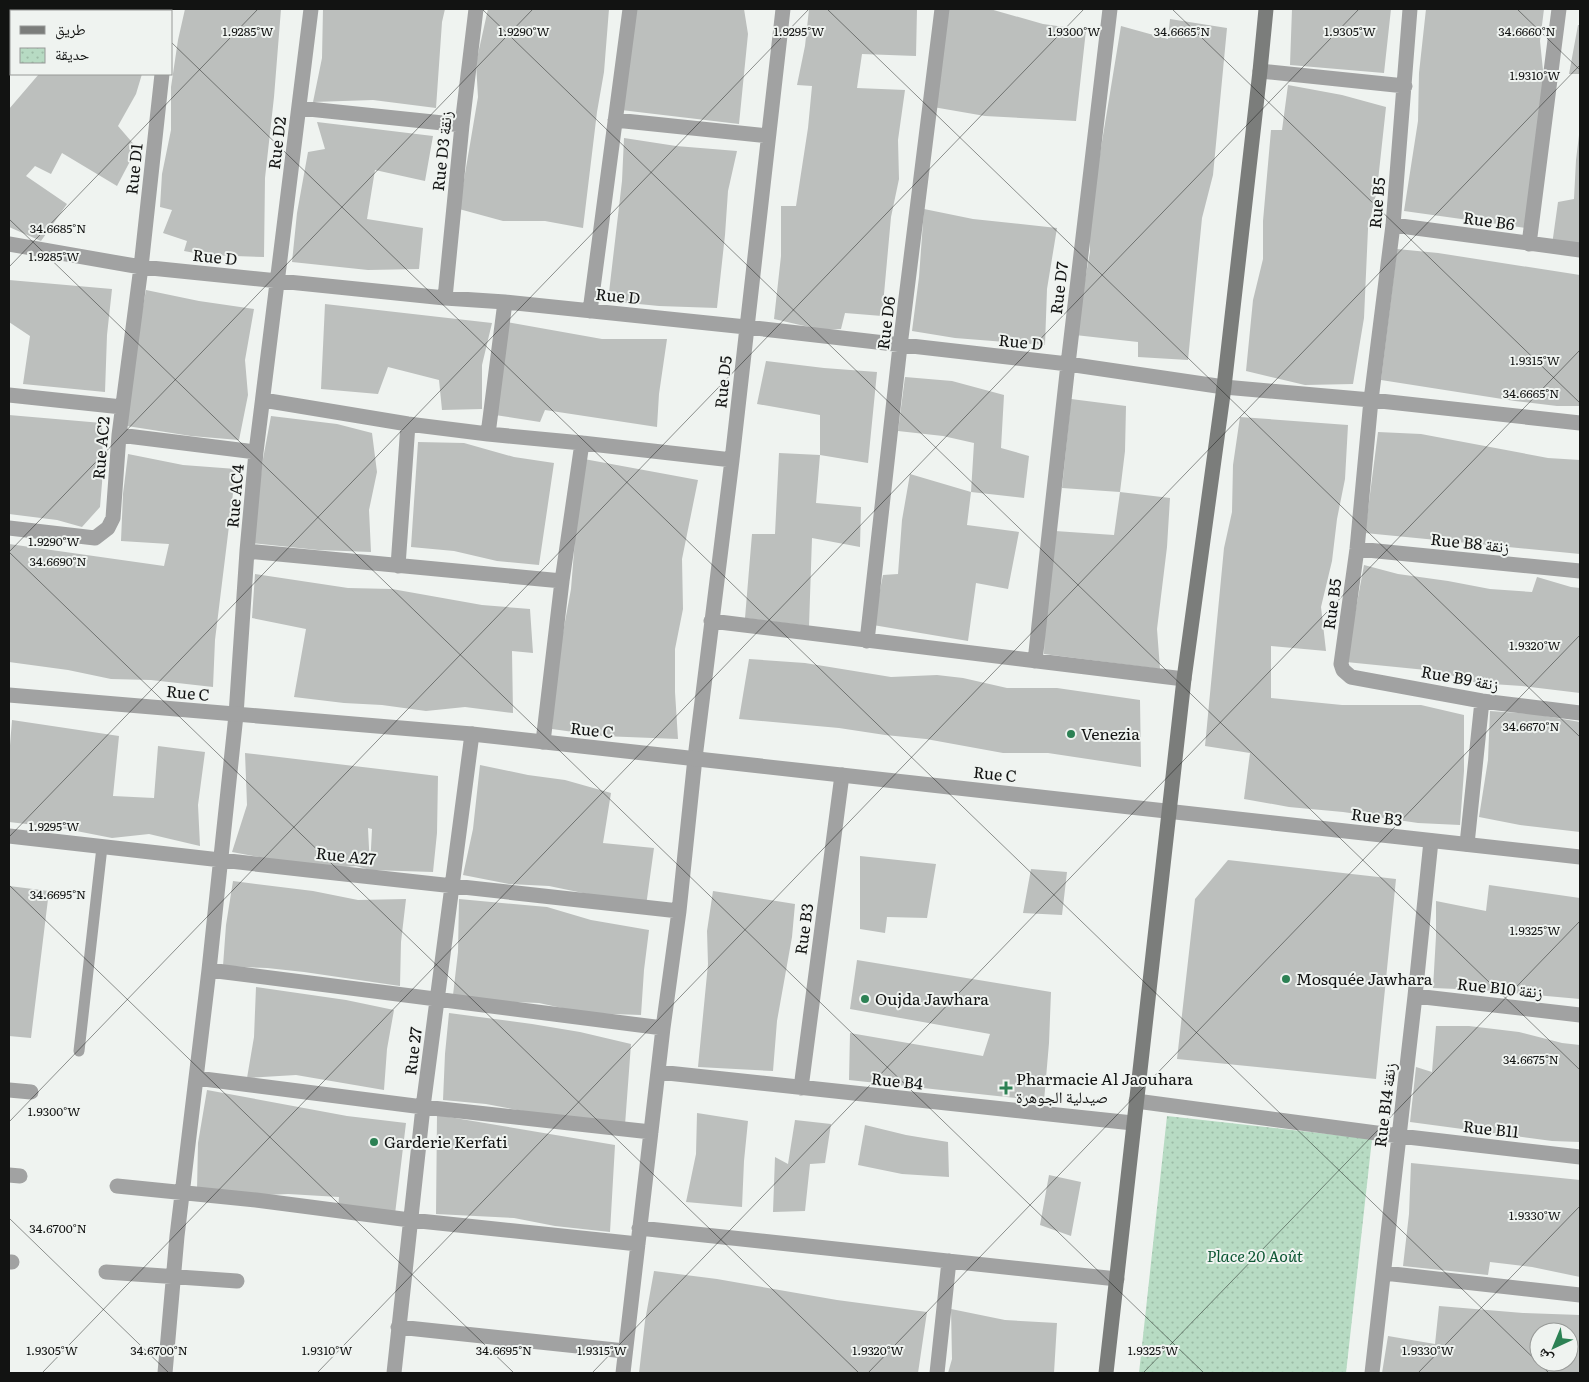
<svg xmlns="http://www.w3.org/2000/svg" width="1589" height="1382" viewBox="0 0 1589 1382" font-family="Literata,'Noto Naskh Arabic',serif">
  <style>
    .park { fill: url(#park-dots) }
    .building { fill: #bcbfbd; fill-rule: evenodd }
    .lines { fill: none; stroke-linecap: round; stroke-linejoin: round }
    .service { stroke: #a1a2a2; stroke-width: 11 }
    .minor { stroke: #a1a2a2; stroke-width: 15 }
    .tertiary { stroke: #a1a2a2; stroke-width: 15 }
    .secondary { stroke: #7b7d7b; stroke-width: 15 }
    .ticks { fill: none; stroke: #121312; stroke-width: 1; stroke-opacity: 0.45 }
    .poi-dot { fill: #2c8154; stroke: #eff3f0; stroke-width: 2 }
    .labels { text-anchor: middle; stroke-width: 4; stroke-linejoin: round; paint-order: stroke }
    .street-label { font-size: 16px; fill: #121312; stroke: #eff3f0 }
    .poi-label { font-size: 16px; fill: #121312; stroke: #eff3f0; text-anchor: start }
    .park-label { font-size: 16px; font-style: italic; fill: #0d5633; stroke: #eff3f0 }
    .ticks-label { font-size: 12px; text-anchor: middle; fill: #121312; stroke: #eff3f0; stroke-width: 4; stroke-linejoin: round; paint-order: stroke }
  </style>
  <defs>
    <pattern id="park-dots" width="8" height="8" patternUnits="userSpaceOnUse" patternTransform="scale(1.25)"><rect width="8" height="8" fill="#b7dbc3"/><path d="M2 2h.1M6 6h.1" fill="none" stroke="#9cbba6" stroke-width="1.8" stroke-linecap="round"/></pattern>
  </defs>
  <rect width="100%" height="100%" fill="#eff3f0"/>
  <!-- park -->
  <path class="park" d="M1167,1116L1372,1139L1346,1373H1139Z"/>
  <!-- building -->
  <path class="building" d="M185,9H281L274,97L265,178L264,257L206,255L184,251L187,241L163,233L172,210L160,207L162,174L171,130V87L178,40Z
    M323,9H445L442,22L436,108L373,100L313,102L322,58Z
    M488,9H609L604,72L597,112L583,228L545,221H503L459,209L478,97L476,63Z
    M636,9H744L748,34L739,124L621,110Z
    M809,9H917L916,56L862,54L857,88L905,90L898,140L899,179L891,217L882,316L845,313L841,329L822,330L774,319L781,256V206H796L808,128L812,86L797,85L805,46Z
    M949,9H990L1043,24L1086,30L1076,121L985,116L933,107Z
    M1292,9H1391L1384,73L1290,65Z
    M1426,9H1544L1540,41L1545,90L1526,228L1404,211L1418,121L1419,73Z
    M1170,19L1227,28L1213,175L1202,218L1188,360L1138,357V342L1075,335L1090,252L1089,198L1099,160L1121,26L1168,39Z
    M1578,25H1580V74H1569Z
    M39,74H142L136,94L118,126L137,148L117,186L62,153L51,174L35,166L26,176L67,204L41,241L9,227V109Z
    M1288,85L1342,95L1386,107L1377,190L1368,229L1364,318L1353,384L1305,385L1246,371L1253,300L1263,259V221L1271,130H1282Z
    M317,122L433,136L425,181L375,170L367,219L423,228L419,269L368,270L292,262L297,213L308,152L325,149Z
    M1579,135L1580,247L1552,245L1558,202L1574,199L1576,160Z
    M624,138L676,146L737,151L728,191L725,235L717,308L659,306L608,301L622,181Z
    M924,209L973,219L1057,228L1047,289L1045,345L955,338L912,331L919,277Z
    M1397,249L1438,253L1580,275V406H1557L1515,401L1381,380Z
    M9,280L112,289L107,335L105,392L23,384L30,336L9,322Z
    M146,290L199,301L254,309L245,360L248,395L239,440L191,436L127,426L136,344Z
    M325,304L492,323L482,365V409L442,410L439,380L388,367L378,394L321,389Z
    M507,322L602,339H667L659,394L657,427L545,410L540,422L495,415Z
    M766,361L824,368L877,372L868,463L820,455V415L757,404Z
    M905,377L952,381L1004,395L1001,448L1029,456L1024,498L971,492L967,525L1019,532L1008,589L976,583L968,641L873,625L883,575L898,574L902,520L910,474L971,492L974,443L943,436L898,431Z
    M1071,399L1126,406L1125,451L1120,492L1062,488Z
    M9,415L102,423L103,471L100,507L82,527L57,520L9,514Z
    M271,416L337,424L372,433L377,472L369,510L371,552L318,550L252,543L263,459Z
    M1240,417L1348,425L1345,479L1337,519L1332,561L1321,607L1326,651L1271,646V698L1342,705H1421L1464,715V771L1460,825L1418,823L1343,812L1289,807L1244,799L1250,753L1205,746L1224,548L1232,512L1233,465Z
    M1378,432L1421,434L1548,458L1580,460V554L1365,533Z
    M418,442L464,443L514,457L554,463L539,565L497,561L454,551L411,547Z
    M779,453L820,455L816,503L861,507L860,547L812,538L809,626L745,618L752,534H775Z
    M128,454L183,465L236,469L215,640L213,687L151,680L111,679L68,670L9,662V544L164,566L169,544L121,541L123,494Z
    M584,459L698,480L682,559L683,609L675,649V692L678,739L602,736L552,729L555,676L571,589L578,502Z
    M1120,492L1170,498L1167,547L1157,629L1160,669L1044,654L1045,615L1055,531L1114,535Z
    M1364,565L1398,574L1448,581L1490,589L1532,592L1537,577L1571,587L1580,588V693L1522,686L1477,683L1436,671L1346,662Z
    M255,574L348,588L392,589L482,605L530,609L533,653L512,651L513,713L465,707L426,711L382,705L344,703L294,697L306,629L252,618Z
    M749,659L805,663L891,677L937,675L963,678L1007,688H1057L1140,700L1141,767L1048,753H1003L926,739L885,735L839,728L739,719Z
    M1490,711L1534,714L1580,722V832L1520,825L1479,817L1488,760Z
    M12,720L119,736L113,796L154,798L158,746L205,752L198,805L200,846L149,834L112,838L61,828L9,822V758Z
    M245,753L438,776L437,833L433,872L370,870L356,866L323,869L232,852L247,805ZM368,828L372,829L370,868Z
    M480,765L528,775L565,780L611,793L603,843L654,848L646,906L549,886L509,884L463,875L473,829Z
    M860,856L936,864L927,918L887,917L885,933L860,929Z
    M1228,860L1396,879L1376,1079L1177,1059L1195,899Z
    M1031,869L1067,872L1062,915L1023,913Z
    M233,881L313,891L358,900L406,899L401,942L400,986L304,972L267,968L223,966L226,925Z
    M1489,885L1580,898V999L1480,990L1433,988L1436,936V901L1486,911Z
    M9,886L49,891L31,1038L9,1036Z
    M713,891L795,904L792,937L777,1021L773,1071L698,1067L708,964L707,931Z
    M459,899L547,907L591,920L649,930L644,970L641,1015L585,1013L539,1003L493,1001L453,995L458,952Z
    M857,960L1051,992L1049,1043L1044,1101L849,1080L850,1033L983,1056L990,1034L850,1009Z
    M256,987L346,1000L394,1010L387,1049L384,1090L296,1075L247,1078L254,1037Z
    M449,1013L532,1024L580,1032L631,1044L625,1125L528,1112L486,1104L443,1100L445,1054Z
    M1436,1026H1469L1519,1032L1562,1043L1580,1045V1142L1552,1141L1410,1122L1416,1067L1432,1072Z
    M207,1090L347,1116L406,1123L395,1214L338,1208L339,1197L288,1194L245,1196L197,1190L198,1143Z
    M697,1113L748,1121L744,1161L742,1207L686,1202L696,1154Z
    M437,1115L615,1145L610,1232L555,1226L514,1218L436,1214Z
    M795,1120L831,1124L825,1163L810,1164L805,1211L773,1212L775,1157L788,1164Z
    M865,1125L906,1135L948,1142L949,1177L902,1174L858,1165Z
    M1411,1163L1580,1180V1277L1532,1267L1490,1262L1488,1275L1403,1266L1409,1214Z
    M1049,1175L1081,1182L1071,1236L1040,1225Z
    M654,1271L717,1279L837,1300L927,1312L918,1373H639L645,1321Z
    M1439,1306L1523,1313L1580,1315V1373H1382L1388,1336L1435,1344ZM1539,1332H1569V1362H1539Z
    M951,1309L1005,1320L1057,1323L1054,1373H948L952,1359Z"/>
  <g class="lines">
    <!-- service -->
    <path class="service" d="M79,1051L102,847"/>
    <!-- minor -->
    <path class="minor" d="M160,9L162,11
      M1410,9L1393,225L1371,400L1357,549L1341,664L1343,670L1351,677L1482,701L1580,713
      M1260,71L1405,86
      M299,108L462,125
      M615,120L768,136
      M1393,225L1580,250
      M9,244L141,267L445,298L505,302L746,327L1068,364L1224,387L1371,400L1580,423
      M1529,244L1559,9
      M445,298L462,125L476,9
      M590,311L630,9
      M9,395L122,407
      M263,400L408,424L488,434L582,443L732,460
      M488,434L505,302
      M119,435L256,452
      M9,528L95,538L108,528L113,518L119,435L141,267L162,74
      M1357,549L1580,571
      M247,551L562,581
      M398,566L408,424
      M711,621L1184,679
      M867,641L900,346L942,9
      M1035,661L1068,364L1110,9
      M543,742L562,581L582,443
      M9,836C232,863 456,885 679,911
      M1467,844L1482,701
      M209,970L663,1028
      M1415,996L1580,1015
      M658,1072L1133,1123
      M196,1078L423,1107L651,1132
      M801,1088L842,775
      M9,1090L31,1092
      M1136,1101L1399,1136L1580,1157
      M9,1175L20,1176
      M117,1186L256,1200L410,1220L638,1244
      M639,1228L1117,1279
      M9,1262H12
      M106,1272L237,1281
      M1384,1273L1580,1295
      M398,1327L625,1351
      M165,1373L177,1236L209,970L236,715L247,551L256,452L311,9
      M394,1373L423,1107L472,734
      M623,1373L663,1028L679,911L695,758L732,460L783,9
      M937,1373L949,1261
      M1372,1373L1415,996L1431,841"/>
    <!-- tertiary -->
    <path class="tertiary" d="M45,11L47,9
      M9,65L11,61
      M9,695L472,734L1580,857"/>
    <!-- secondary -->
    <path class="secondary" d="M1106,1373L1184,679L1224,387L1260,71L1266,9"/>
  </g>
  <!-- ticks -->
  <path class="ticks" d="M136,9L139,11M482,9L1580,1070M827,9L1580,737M1172,9L1580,403M1517,9L1580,70M171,42L1549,1373M9,219L1204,1373M9,267L258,9M9,552L533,9M9,552L859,1373M9,837L809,9M9,885L514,1373M9,1122L1084,9M9,1218L169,1373M42,1373L1359,9M317,1373L1580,65M592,1373L1580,350M868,1373L1580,635M1143,1373L1580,921M1418,1373L1580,1206"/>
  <!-- markers -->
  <g class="poi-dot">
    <circle cx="1071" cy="734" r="5"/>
    <circle cx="1286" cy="979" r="5"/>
    <circle cx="865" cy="999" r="5"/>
    <path d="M1003.5 1080.5h5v5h5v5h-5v5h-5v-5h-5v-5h5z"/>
    <circle cx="374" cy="1142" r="5"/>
  </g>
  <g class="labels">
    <!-- street labels -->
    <g class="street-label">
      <text transform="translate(277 143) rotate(-83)" y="6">Rue D2</text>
      <text transform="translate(442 151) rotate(-84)" y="6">Rue D3 زنقة</text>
      <text transform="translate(134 169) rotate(-84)" y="6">Rue D1</text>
      <text transform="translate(1377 203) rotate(-85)" y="6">Rue B5</text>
      <text transform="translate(1489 221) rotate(8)" y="6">Rue B6</text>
      <text transform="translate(215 257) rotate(6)" y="6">Rue D</text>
      <text transform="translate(1059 288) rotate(-83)" y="6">Rue D7</text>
      <text transform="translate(618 296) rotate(6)" y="6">Rue D</text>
      <text transform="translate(886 323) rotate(-83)" y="6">Rue D6</text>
      <text transform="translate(1021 342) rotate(6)" y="6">Rue D</text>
      <text transform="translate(723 382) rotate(-84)" y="6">Rue D5</text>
      <text transform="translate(101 448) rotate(-85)" y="6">Rue AC2</text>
      <text transform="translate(235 496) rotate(-85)" y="6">Rue AC4</text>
      <text transform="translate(1470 543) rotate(6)" y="6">Rue B8 زنقة</text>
      <text transform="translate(1332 604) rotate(-82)" y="6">Rue B5</text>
      <text transform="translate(1460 678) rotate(10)" y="6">Rue B9 زنقة</text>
      <text transform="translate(188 693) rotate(5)" y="6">Rue C</text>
      <text transform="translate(592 730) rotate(6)" y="6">Rue C</text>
      <text transform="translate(995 774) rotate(6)" y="6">Rue C</text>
      <text transform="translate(1377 817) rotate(7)" y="6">Rue B3</text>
      <text transform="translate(346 856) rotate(6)" y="6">Rue A27</text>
      <text transform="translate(804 929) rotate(-82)" y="6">Rue B3</text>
      <text transform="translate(1500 988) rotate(6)" y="6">Rue B10 زنقة</text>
      <text transform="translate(413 1051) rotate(-83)" y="6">Rue 27</text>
      <text transform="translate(897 1081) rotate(6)" y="6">Rue B4</text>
      <text transform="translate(1385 1105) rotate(-83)" y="6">Rue B14 زنقة</text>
      <text transform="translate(1491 1129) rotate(6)" y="6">Rue B11</text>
    </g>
    <!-- poi labels -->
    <g class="poi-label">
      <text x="1081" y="740">Venezia</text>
      <text x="1296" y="985">Mosquée Jawhara</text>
      <text x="875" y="1005">Oujda Jawhara</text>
      <text x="1016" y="1085">Pharmacie Al Jaouhara<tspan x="1016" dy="18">صيدلية الجوهرة</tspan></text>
      <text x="384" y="1148">Garderie Kerfati</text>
    </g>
    <!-- park labels -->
    <g class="park-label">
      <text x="1255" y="1262">Place 20 Août</text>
    </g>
  </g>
  <g class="ticks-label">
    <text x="1182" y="36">34.6665°N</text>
    <text x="1527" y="36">34.6660°N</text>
    <text x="1350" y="36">1.9305°W</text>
    <text x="248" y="36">1.9285°W</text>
    <text x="524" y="36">1.9290°W</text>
    <text x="799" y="36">1.9295°W</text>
    <text x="1074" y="36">1.9300°W</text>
    <text x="1535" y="80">1.9310°W</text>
    <text x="58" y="233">34.6685°N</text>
    <text x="54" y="261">1.9285°W</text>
    <text x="1535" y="365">1.9315°W</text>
    <text x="1531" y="398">34.6665°N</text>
    <text x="54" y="546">1.9290°W</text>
    <text x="58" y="566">34.6690°N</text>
    <text x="1535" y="650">1.9320°W</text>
    <text x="1531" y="731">34.6670°N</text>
    <text x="54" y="831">1.9295°W</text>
    <text x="58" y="899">34.6695°N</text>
    <text x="1535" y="935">1.9325°W</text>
    <text x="1531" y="1064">34.6675°N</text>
    <text x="54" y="1116">1.9300°W</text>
    <text x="1535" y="1220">1.9330°W</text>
    <text x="58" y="1233">34.6700°N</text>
    <text x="52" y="1355">1.9305°W</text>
    <text x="327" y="1355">1.9310°W</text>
    <text x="602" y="1355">1.9315°W</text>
    <text x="878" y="1355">1.9320°W</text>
    <text x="1153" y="1355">1.9325°W</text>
    <text x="1428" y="1355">1.9330°W</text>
    <text x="159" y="1355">34.6700°N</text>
    <text x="504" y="1355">34.6695°N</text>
  </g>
  <!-- border -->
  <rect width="1589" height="1382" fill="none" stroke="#121312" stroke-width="20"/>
  <!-- legend -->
  <rect x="10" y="10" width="162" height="65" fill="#eff3f0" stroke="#979997"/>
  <rect x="20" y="26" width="25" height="8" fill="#7b7d7b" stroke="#979997"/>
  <text x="55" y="35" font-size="15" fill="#121312">طريق</text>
  <rect x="20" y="48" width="25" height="15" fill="url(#park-dots)" stroke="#979997"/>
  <text x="55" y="60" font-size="15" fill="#121312">حديقة</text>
  <!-- north arrow -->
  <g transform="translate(1554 1347) rotate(224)"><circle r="24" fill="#eff3f0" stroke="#979997"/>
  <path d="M0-4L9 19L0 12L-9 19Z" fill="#2c8154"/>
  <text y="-8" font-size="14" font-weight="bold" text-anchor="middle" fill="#121312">ش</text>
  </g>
</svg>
